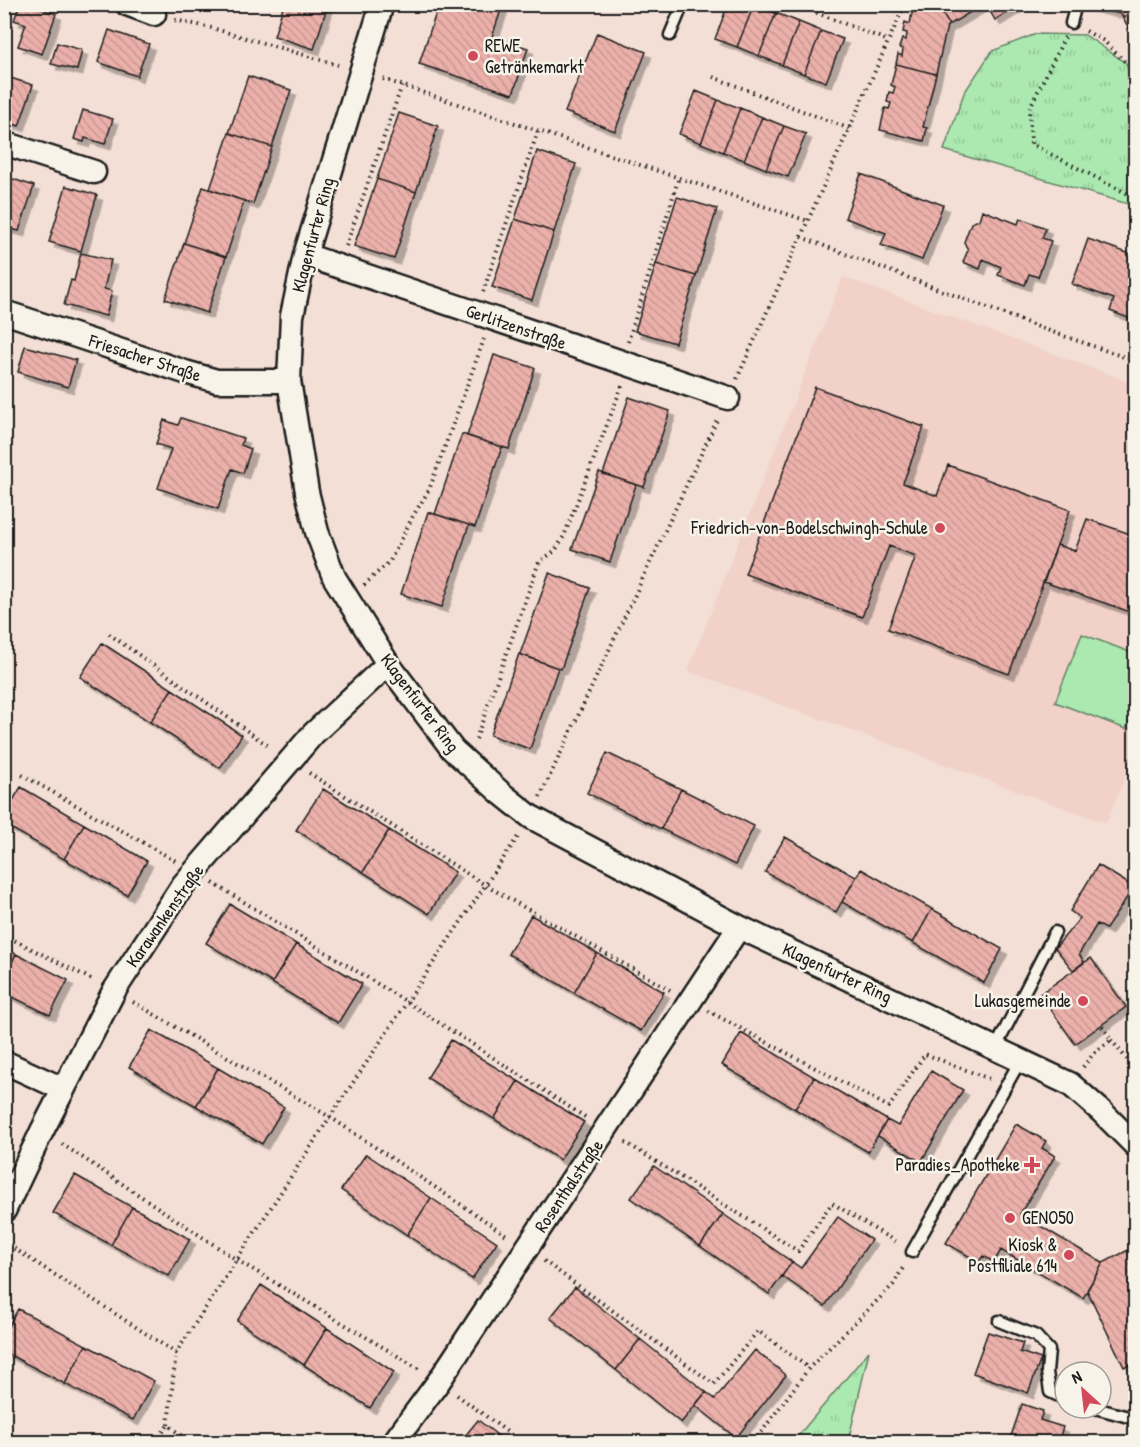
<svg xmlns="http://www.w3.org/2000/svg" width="1140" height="1447" viewBox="0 0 1140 1447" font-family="'Patrick Hand',sans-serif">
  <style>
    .built { fill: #f1d1c8 }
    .grass { fill: url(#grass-tufts); stroke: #648266; stroke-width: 1.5 }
    .pitch { fill: #ace9b0; stroke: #648266; stroke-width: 1.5 }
    .building { fill: url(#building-back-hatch); stroke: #1c1c1c; stroke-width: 1.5; filter: url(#shadow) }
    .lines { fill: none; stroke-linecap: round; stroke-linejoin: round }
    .lane-casing { stroke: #1c1c1c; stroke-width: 15 }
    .street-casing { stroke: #1c1c1c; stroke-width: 27 }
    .path { stroke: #1c1c1c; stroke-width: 4; stroke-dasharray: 1.5 4.5; stroke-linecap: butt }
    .lane { stroke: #f7f3e8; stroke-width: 10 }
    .street { stroke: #f7f3e8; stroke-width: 22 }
    .poi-dot { fill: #d1495b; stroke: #f7f3e8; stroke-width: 2 }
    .labels { text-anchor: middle; stroke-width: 5; stroke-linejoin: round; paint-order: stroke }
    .poi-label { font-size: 18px; fill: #1c1c1c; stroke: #f7f3e8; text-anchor: end }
    .street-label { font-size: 18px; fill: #1c1c1c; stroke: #f7f3e8 }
  </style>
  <defs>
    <pattern id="grass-tufts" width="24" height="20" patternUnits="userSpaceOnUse" patternTransform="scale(1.5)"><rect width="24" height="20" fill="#ace9b0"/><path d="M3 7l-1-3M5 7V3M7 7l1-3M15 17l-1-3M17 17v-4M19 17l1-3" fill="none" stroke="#93c797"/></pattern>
    <pattern id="building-back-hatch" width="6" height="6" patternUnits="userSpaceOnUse" patternTransform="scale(1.5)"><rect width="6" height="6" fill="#ebb0aa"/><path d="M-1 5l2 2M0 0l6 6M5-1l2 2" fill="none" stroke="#c99792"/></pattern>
    <filter id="shadow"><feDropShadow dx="5.5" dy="5.5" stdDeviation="0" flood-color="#0004"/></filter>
  </defs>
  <rect width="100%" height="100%" fill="#f3dfd5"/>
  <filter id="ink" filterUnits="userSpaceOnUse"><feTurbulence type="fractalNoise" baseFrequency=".0167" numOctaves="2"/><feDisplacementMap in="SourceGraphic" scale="12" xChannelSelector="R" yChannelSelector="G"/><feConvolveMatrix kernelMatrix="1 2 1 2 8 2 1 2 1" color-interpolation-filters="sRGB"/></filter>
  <g filter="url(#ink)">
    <!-- built -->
    <path class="built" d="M843,277L1135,384V753L1106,823L688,671Z"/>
    <!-- grass -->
    <path class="grass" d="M1036,34L1085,35L1126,63L1136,86L1135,174L1128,204L944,150L964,93L992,51Z
      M869,1351L848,1442H793Z"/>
    <!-- pitch -->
    <path class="pitch" d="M1082,634L1135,654V706L1126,729L1055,702Z"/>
    <!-- building -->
    <path class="building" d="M20,4H29L56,14L42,54L18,46L26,24L14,20Z
      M284,4H328L314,49L274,36Z
      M439,4H503L492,37L528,48L513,94L419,64Z
      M728,4L754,5L737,47L715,39Z
      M918,4H937L949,25L947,26L936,74L896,64L898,54L902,56L903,49L899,48L902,39L906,40L907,33L903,32L905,22L910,24L912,13Z
      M937,4H984L949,25Z
      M986,4H1020L995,20Z
      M1078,4H1136V10L1123,18L1121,14Z
      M754,5L776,13L759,56L737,47Z
      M1136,10V33L1133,35L1123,18Z
      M776,13L799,22L782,65L759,56Z
      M799,22L821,31L804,74L782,65Z
      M109,30L149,44L137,76L98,62Z
      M821,31L843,39L826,82L804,74Z
      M597,33L646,52L615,131L565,112Z
      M57,43L82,50L77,70L51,64Z
      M896,64L936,74L923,127L927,128L924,141L880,130L885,108L889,109L891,103L887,102L889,92L893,93L895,87L891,85Z
      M4,76L33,85L19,126L4,121Z
      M248,76L291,90L272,147L229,133Z
      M696,91L718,100L701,143L679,134Z
      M718,100L740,108L723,152L701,143Z
      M740,108L762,117L744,160L723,152Z
      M83,110L113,119L105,144L85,138L84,142L74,139Z
      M399,113L438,126L416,192L377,179Z
      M762,117L784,126L766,169L744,160Z
      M784,126L806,134L788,177L766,169Z
      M229,133L272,147L253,204L210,189Z
      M537,151L576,164L554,232L515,219Z
      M861,174L943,205L922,260L881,245L886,233L845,218Z
      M4,176L34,186L19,231L4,227Z
      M377,179L416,192L394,259L354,246Z
      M66,186L97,195L81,251L49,242Z
      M203,187L244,201L226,257L184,243Z
      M677,197L717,209L696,276L656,264Z
      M982,210L1018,224L1020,218L1046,228L1042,238L1051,241L1038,277L1029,274L1025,285L998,275L1001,267L983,259L980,269L963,262L968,250L964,242L971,223L979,220Z
      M515,219L554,232L532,300L492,287Z
      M1088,239L1136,256V321L1110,311L1114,299L1072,284Z
      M184,243L226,257L207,313L165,299Z
      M81,253L111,260L104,289L112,291L106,316L64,305L71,280L74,281Z
      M656,264L696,276L675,343L635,331Z
      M25,346L76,360L68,387L18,372Z
      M494,355L535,368L509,449L467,436Z
      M815,387L924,427L903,483L937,496L948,465L1070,510L1009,674L888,629L916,556L889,546L862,617L745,574Z
      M629,397L670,411L644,487L603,474Z
      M181,418L243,438L241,445L251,449L243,473L232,469L218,509L158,488L171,449L156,444L164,420L178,425Z
      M462,434L502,447L475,527L435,514Z
      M599,472L636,485L610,562L572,549Z
      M428,512L469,525L442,607L401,594Z
      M1087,519L1136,536V614L1044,582L1057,545L1075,551Z
      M549,573L590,588L561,669L520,654Z
      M102,643L172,689L150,722L80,677Z
      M519,654L558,668L530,749L490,735Z
      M172,689L242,735L220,768L150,722Z
      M607,753L681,789L661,829L587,793Z
      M21,787L84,824L64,859L4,824V815Z
      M323,789L389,830L363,872L296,830Z
      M681,789L754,826L735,865L661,829Z
      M84,824L147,861L127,895L64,859Z
      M389,830L455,872L429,914L363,872Z
      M785,837L856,877L836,912L765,872Z
      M1098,865L1134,887L1106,929L1097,924L1079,954L1084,962L1073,970L1055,948L1080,918L1070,911Z
      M861,869L932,909L913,943L842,902Z
      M230,904L296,944L272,983L206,943Z
      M932,909L1002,949L984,983L913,943Z
      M531,915L597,953L574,993L508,954Z
      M296,944L362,984L338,1023L272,983Z
      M4,948L16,954L4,978Z
      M597,953L664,992L641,1031L574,993Z
      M16,954L68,980L50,1015L4,993V978Z
      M1091,958L1126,1007L1075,1044L1040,994Z
      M151,1030L218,1068L196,1106L129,1067Z
      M741,1033L814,1077L795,1109L722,1065Z
      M451,1040L518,1081L494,1119L427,1078Z
      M218,1068L284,1107L262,1144L196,1106Z
      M931,1071L963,1090L921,1162L878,1136L887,1120L898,1126Z
      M814,1077L887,1120L868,1152L795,1109Z
      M518,1081L584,1122L560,1160L494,1119Z
      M1016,1124L1046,1141L1042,1148L1055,1156L1020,1214L1103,1263L1083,1298L1001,1250L994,1262L983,1256L979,1262L946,1243Z
      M366,1154L431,1198L407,1235L341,1190Z
      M654,1166L723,1214L700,1246L631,1198Z
      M75,1175L132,1207L111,1245L53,1213Z
      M431,1198L497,1242L472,1279L407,1235Z
      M132,1207L190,1239L169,1276L111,1245Z
      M723,1214L792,1262L769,1294L700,1246Z
      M838,1217L871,1240L825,1306L782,1276L792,1262L801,1268Z
      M1136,1246V1361L1124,1367L1087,1290L1103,1263Z
      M261,1285L327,1328L304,1365L237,1321Z
      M575,1287L640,1339L616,1370L550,1318Z
      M18,1309L86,1345L65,1384L4,1352V1334Z
      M327,1328L394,1372L370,1408L304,1365Z
      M988,1332L1023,1343L1020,1352L1041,1359L1028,1393L973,1373Z
      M640,1339L706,1392L681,1423L616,1370Z
      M86,1345L154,1381L133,1420L65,1384Z
      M755,1350L786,1375L736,1438L695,1405L706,1392L715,1399Z
      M1022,1404L1043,1411L1040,1420L1063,1427L1058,1442H1009Z
      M478,1420L506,1442H460Z"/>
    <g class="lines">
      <defs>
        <path id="lane" d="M1071,23L1076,4
          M670,35L683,4
          M995,1049L1055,932
          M912,1252L1020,1061
          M999,1321L1036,1336L1049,1350L1047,1372L1050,1392L1065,1399
          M1095,1408L1136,1419"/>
        <path id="street" d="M127,4L154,14
          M382,4L305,255L292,316L289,381L307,492L317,532L334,577L388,664L453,750L502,794L531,817L739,927L1070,1084L1101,1111L1136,1146
          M4,143L94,172
          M305,255L728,398
          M4,312L185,372L217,381H289
          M4,1062L63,1089
          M4,1211L42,1131L114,991L183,885L313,734L388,664
          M394,1442L439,1381L739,927"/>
      </defs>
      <!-- lane casing -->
      <use href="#lane" class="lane-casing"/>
      <!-- street casing -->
      <use href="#street" class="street-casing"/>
      <!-- path -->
      <path class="path" d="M794,4L889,41
        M175,20L212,28L338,65
        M1086,31L1104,41L1136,73
        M1065,37L1029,109L1031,144L1136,198
        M713,77L850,129
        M383,79L808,221
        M801,237L1038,327L1136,361
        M346,246L402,85
        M483,292L538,131
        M628,342L679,177
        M737,379L905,4
        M364,585L390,561L413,516L429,490L484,339
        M109,634L270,747
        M476,739L539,562L555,551L564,536L622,386
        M309,773L485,885L670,990
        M22,775L176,861
        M540,797L718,418
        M213,883L407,1002L585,1117
        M4,935L95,981
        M133,1002L330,1117L508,1236
        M708,1011L889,1107L925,1054L992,1080
        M1111,1040L1136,1070
        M1083,1067L1094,1053L1111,1040L1101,1025
        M625,1142L798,1251L832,1203L899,1244
        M62,1144L237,1260L421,1370
        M4,1242L176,1353L330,1117L519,835
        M544,1261L714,1384L758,1331L809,1368
        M457,1395L521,1442
        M168,1425L176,1353
        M4,1434L19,1442
        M156,1442L168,1425L189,1442
        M754,1442L809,1368L893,1285L904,1266"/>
      <!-- lane -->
      <use href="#lane" class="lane"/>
      <!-- street -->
      <use href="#street" class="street"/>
    </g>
  </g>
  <!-- markers -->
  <g class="poi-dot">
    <circle cx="473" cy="56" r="6"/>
    <circle cx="940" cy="528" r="6"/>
    <circle cx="1083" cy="1001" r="6"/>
    <path d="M1029 1156h6v6h6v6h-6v6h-6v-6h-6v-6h6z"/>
    <circle cx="1010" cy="1218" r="6"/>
    <circle cx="1069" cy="1255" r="6"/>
  </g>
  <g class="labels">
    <!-- poi labels -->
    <g class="poi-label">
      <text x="485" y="52" text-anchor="start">REWE<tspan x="485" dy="21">Getränkemarkt</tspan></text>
      <text x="928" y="534">Friedrich-von-Bodelschwingh-Schule</text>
      <text x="1071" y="1007">Lukasgemeinde</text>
      <text x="1020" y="1171">Paradies_Apotheke</text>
      <text x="1022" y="1224" text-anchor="start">GENO50</text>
      <text x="1057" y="1251">Kiosk &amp;<tspan x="1057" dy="21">Postfiliale 614</tspan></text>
    </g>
    <!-- street labels -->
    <g class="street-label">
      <text transform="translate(313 235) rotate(-75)" y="6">Klagenfurter Ring</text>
      <text transform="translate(516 327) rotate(19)" y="6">Gerlitzenstraße</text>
      <text transform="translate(145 358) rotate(18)" y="6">Friesacher Straße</text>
      <text transform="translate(420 703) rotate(53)" y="6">Klagenfurter Ring</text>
      <text transform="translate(165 916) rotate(-55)" y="6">Karawankenstraße</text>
      <text transform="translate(837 973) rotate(25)" y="6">Klagenfurter Ring</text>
      <text transform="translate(569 1186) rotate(-56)" y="6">Rosenthalstraße</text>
    </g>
  </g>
  <!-- margin -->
  <rect width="1140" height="1447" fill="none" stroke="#f7f3e8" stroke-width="24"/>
  <rect x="12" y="12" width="1116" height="1423" fill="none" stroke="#1c1c1c" stroke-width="2" filter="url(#ink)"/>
  <!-- north arrow -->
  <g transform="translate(1083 1390) rotate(333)"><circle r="28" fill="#f7f3e8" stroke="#9f9d96" stroke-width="1.5"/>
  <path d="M0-4.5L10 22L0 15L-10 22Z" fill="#d1495b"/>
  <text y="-9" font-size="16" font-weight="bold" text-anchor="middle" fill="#1c1c1c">N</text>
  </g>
</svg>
